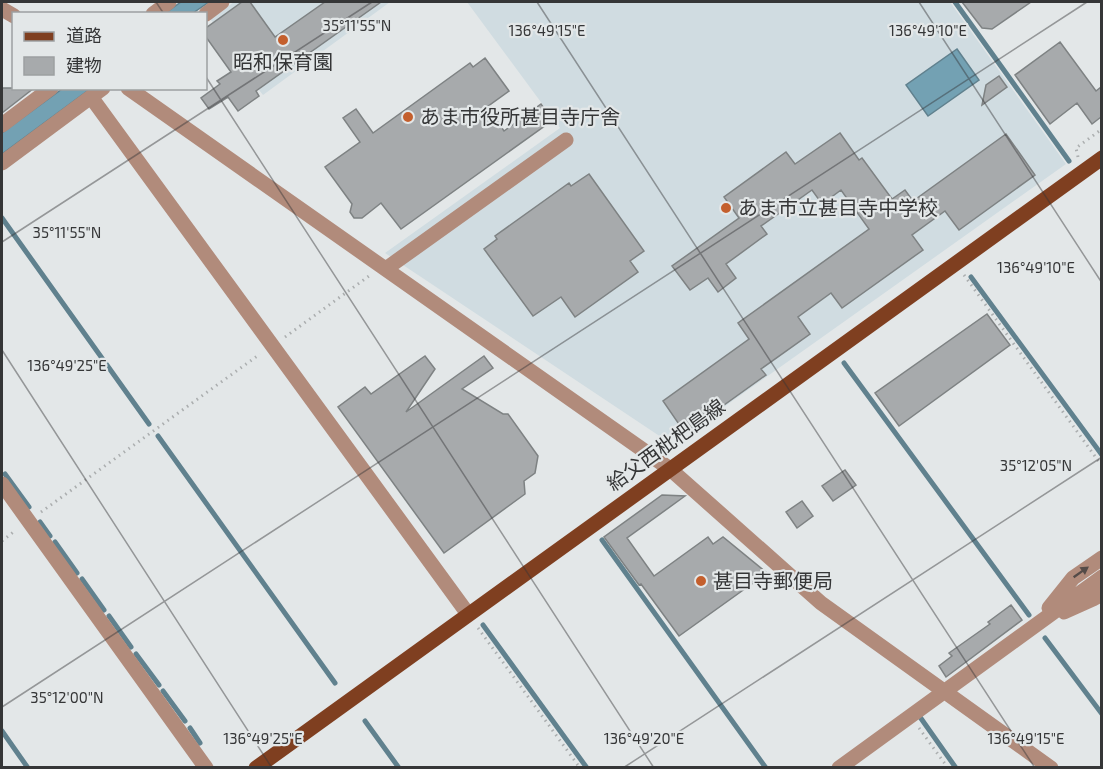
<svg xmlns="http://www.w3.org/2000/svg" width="1103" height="769" viewBox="0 0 1103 769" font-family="'Exo 2','Noto Sans JP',sans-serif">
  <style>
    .built { fill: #d0dce1 }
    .water { fill: #73a1b3; stroke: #60818e; stroke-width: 1.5 }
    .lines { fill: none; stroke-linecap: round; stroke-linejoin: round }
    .stream { stroke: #60818e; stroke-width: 5 }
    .building { fill: #a7aaac; stroke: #7e8283; stroke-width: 1.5 }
    .path { stroke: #abaeaf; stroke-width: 3; stroke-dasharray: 1.5 4.5; stroke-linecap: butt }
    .minor { stroke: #b18b7b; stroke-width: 15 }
    .major { stroke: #7f3f20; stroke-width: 15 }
    .oneway { fill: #544b48 }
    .ticks { fill: none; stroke: #353637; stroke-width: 1.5; stroke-opacity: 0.45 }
    .poi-dot { fill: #c45f2d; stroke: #e3e7e8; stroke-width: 2 }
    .labels { text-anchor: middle; stroke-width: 4.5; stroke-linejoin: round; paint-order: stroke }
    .poi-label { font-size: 20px; fill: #353637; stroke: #e3e7e8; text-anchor: start }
    .street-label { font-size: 20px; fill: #353637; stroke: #e3e7e8 }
    .ticks-label { font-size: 15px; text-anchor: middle; fill: #353637; stroke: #e3e7e8; stroke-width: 4.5; stroke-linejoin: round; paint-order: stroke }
  </style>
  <rect width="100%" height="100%" fill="#e3e7e8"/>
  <!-- built -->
  <path class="built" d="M234,2H390L263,95L239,64L244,60L210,19Z
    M467,2H950L1066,164L683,436L661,437L385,253L560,128Z"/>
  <!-- water -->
  <path class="water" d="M181,2H209L193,13L164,14Z
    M957,49L979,80L928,116L906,85Z
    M62,89H90L2,154V133Z"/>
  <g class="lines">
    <!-- stream -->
    <path class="stream" d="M955,2L1069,161
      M2,218L149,424
      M971,277L1102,455
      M844,363L1029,615
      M158,436L335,683
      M5,474L29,507
      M40,522L50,536
      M602,540L766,768
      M55,542L77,573
      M82,579L104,610
      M109,616L131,647
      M483,625L587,768
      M1045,638L1102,714
      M136,654L159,685
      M163,691L185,721
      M920,717L956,768
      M365,721L399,768
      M190,728L200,743
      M2,731L28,768"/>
  </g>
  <!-- building -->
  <path class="building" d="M242,2H250L275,37L325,2H381L256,91L259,96L238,111L228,97L209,109L201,98L220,84L217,81L231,72L206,37V28Z
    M962,2H1031L992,29L982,28Z
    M1060,42L1096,91L1101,87V117L1092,124L1077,103L1050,124L1015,75Z
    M485,58L509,91L487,107L504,131L541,104L553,120L401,229L381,203L362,218H354L350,212L352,204L325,167L360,142L343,118L356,109L373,133L470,63L473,67Z
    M999,76L1007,87L982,105L986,85Z
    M2,88H34L2,113Z
    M840,133L859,160L862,158L892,199L905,190L913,201L1006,134L1035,175L959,230L945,211L912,235L923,250L842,308L831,293L798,317L810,334L761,369L766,375L685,433L663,401L749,339L738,323L869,229L841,190L822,204L812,190L761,226L767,234L726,264L736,278L718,292L708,278L690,290L672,266L739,218L724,197L786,152L795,164Z
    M589,174L644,251L630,261L638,272L575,317L561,297L533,316L484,249L497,239L495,236L569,183L571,186Z
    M987,314L1010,345L899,426L875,393Z
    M425,356L435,369L406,412L484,356L493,368L462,389L503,414H508L538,456L535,473L524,481L525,494L444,553L338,407L365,387L371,394Z
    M845,470L856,485L833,501L822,486Z
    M662,495L685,496L627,538L654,576L708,537L713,544L723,537L767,573L679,636L641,584L639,585L604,537Z
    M802,501L813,516L797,528L786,512Z
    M1011,605L1022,620L946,677L939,666L952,656L949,653L990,624L988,622Z"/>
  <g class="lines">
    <!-- path -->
    <path class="path" d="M1078,157L1076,148L1102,129
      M964,275L1102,466
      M285,337L369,276
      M41,512L260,354
      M2,541L16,530
      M478,628L580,768
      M919,728L948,768"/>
    <!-- minor -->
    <path class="minor" d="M2,9L14,16
      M153,14L169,2
      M206,14L222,2
      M128,88L670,469L821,603L1051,768
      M91,97L468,614
      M2,125L51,88
      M2,163L103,88
      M387,268L566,140
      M2,484L206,768
      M1049,608L1073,578L1102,558
      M1064,612L1093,599L1102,594
      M839,768L1102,577"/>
    <!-- major -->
    <path class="major" d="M256,768L1102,158"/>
  </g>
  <!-- one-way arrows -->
  <defs><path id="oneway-solid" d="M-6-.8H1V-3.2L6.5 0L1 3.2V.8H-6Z" transform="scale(1.5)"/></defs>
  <use class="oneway" href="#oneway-solid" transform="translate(1081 572) rotate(-35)"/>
  <!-- ticks -->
  <path class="ticks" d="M156,2L164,14M537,2L1035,768M919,2L1102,283M206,77L654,768M2,242L372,2M2,350L272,768M2,707L1087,2M623,768L1102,457"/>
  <!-- markers -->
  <g class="poi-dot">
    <circle cx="283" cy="40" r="6"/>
    <circle cx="408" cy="117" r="6"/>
    <circle cx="726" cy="208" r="6"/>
    <circle cx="701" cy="581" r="6"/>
  </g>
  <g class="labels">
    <!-- poi labels -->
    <g class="poi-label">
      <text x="283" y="69" text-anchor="middle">昭和保育園</text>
      <text x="420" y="124">あま市役所甚目寺庁舎</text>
      <text x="738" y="215">あま市立甚目寺中学校</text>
      <text x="713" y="588">甚目寺郵便局</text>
    </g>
    <!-- street labels -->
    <g class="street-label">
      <text transform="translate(666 445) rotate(-36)" y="7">給父西枇杷島線</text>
    </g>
  </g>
  <g class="ticks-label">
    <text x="357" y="31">35°11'55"N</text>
    <text x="547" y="36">136°49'15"E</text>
    <text x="928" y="36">136°49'10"E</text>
    <text x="67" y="238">35°11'55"N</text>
    <text x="1036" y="273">136°49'10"E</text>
    <text x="67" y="371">136°49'25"E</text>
    <text x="1036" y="471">35°12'05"N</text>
    <text x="67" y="703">35°12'00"N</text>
    <text x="263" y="744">136°49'25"E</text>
    <text x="644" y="744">136°49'20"E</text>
    <text x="1026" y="744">136°49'15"E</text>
  </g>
  <!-- border -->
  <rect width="1103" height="769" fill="none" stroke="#353637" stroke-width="6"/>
  <!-- legend -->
  <rect x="12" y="12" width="195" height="78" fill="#e3e7e8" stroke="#9da0a1" stroke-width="1.5"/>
  <rect x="24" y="32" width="30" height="9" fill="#7f3f20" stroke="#9da0a1" stroke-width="1.5"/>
  <text x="66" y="42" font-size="18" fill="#353637">道路</text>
  <rect x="24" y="57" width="30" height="18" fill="#a7aaac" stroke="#9da0a1" stroke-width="1.5"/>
  <text x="66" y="72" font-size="18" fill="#353637">建物</text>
</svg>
